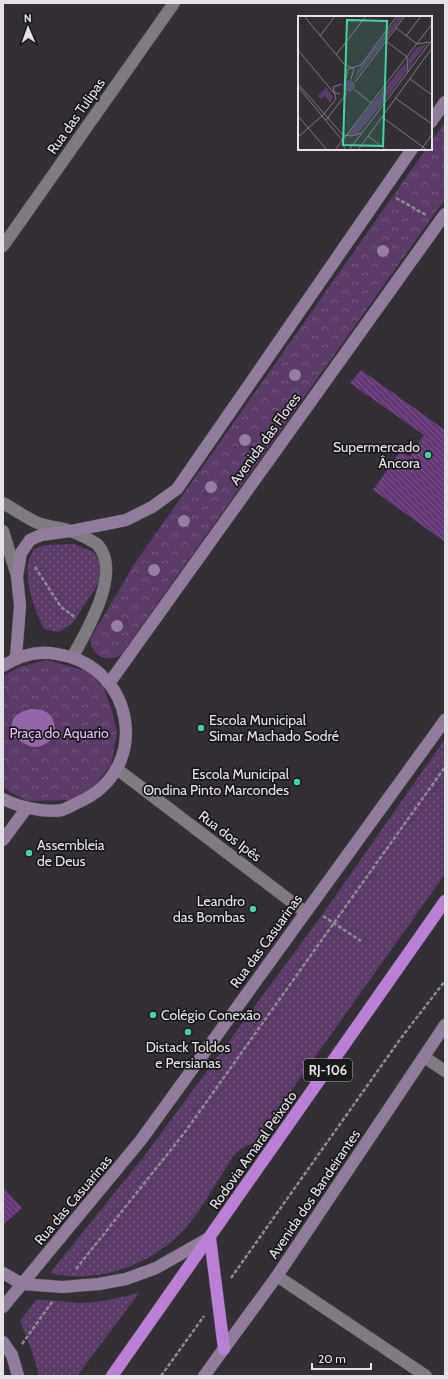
<svg xmlns="http://www.w3.org/2000/svg" width="448" height="1379" viewBox="0 0 448 1379" font-family="Cabin,sans-serif">
  <style>
    .grass { fill: url(#grass-dots) }
    .park { fill: url(#park-crowns) }
    .water { fill: #9466a9 }
    .building { fill: url(#building-back-hatch) }
    .lines { fill: none; stroke-linecap: round; stroke-linejoin: round }
    .street-casing { stroke: #504c52; stroke-width: 13 }
    .secondary-casing { stroke: #504c52; stroke-width: 13 }
    .highway-casing { stroke: #504c52; stroke-width: 13 }
    .path { stroke: #8e8a90; stroke-width: 2.5; stroke-dasharray: 4 2; stroke-linecap: butt }
    .street { stroke: #807a82; stroke-width: 12 }
    .secondary { stroke: #927c9b; stroke-width: 12 }
    .highway { stroke: #bb7fd6; stroke-width: 12 }
    .tree { fill: #957ea0 }
    .poi-dot { fill: #42d4a0; stroke: #1b181c; stroke-width: 1.5 }
    .labels { text-anchor: middle; stroke-width: 3.5; stroke-linejoin: round; paint-order: stroke }
    .shield { fill: #1b181c; stroke: #a8a5aa; stroke-width: 1 }
    .shield-label { font-size: 13px; font-weight: bold; fill: #e5e2e7 }
    .street-label { font-size: 14px; fill: #e5e2e7; stroke: #1b181c }
    .poi-label { font-size: 14px; fill: #e5e2e7; stroke: #1b181c; text-anchor: end }
    .park-label { font-size: 14px; fill: #e4bef5; stroke: #1b181c }
    .inset-road { fill: none; stroke: #7b777d; stroke-width: 1 }
    .view { fill: #42d4a0; fill-opacity: 0.15; stroke: #42d4a0; stroke-width: 2 }
    .inset-edge { fill: none; stroke: #e5e2e7; stroke-width: 2 }
  </style>
  <defs>
    <pattern id="grass-dots" width="8" height="8" patternUnits="userSpaceOnUse"><rect width="8" height="8" fill="#5a3b68"/><path d="M2 2h.1M6 6h.1" fill="none" stroke="#72577e" stroke-width="1.8" stroke-linecap="round"/></pattern>
    <pattern id="park-crowns" width="20" height="18" patternUnits="userSpaceOnUse"><rect width="20" height="18" fill="#5a3b68"/><path d="M2 6a3 3 0 1 1 6 0M12 15a3 3 0 1 1 6 0" fill="none" stroke="#72577e"/></pattern>
    <pattern id="building-back-hatch" width="6" height="6" patternUnits="userSpaceOnUse"><rect width="6" height="6" fill="#653978"/><path d="M-1 5l2 2M0 0l6 6M5-1l2 2" fill="none" stroke="#7b558b"/></pattern>
  </defs>
  <rect width="100%" height="100%" fill="#342f37"/>
  <!-- grass -->
  <path class="grass" d="M74,544L94,552L101,564L98,584L72,624L58,632L44,629C36,613 23,578 29,560C30,557 32,553 34,549L45,545Z
    M445,739V874L254,1143C249,1145 243,1147 238,1151C233,1154 229,1163 226,1168C213,1187 202,1209 187,1226C155,1264 99,1285 50,1273L145,1155L322,915Z
    M139,1293L77,1376H39L33,1354L20,1321L36,1300C50,1299 63,1302 77,1303C98,1303 118,1298 139,1293Z"/>
  <!-- park -->
  <path class="park" d="M445,122V199L121,655C105,663 92,656 90,639L135,563L426,149H431V142Z
    M47,660L90,672L103,686L111,707L117,733L111,765L93,788L70,800L27,801L3,788V676L19,667Z"/>
  <!-- water -->
  <path class="water" d="M31,709C51,709 54,717 56,735C38,753 30,749 11,734C11,717 15,713 31,709Z"/>
  <!-- building -->
  <path class="building" d="M361,370L445,430V542L373,490L400,452L410,457L424,435L350,383Z
    M3,1187L22,1208L3,1225Z"/>
  <g class="lines">
    <defs>
      <path id="street" d="M3,246L174,3
        M3,503C14,509 26,518 38,523C48,527 60,527 71,531C78,534 92,540 98,545C122,573 87,630 73,656
        M3,531L17,576
        M117,769L305,912
        M424,1057L445,1071
        M277,1276L426,1376"/>
      <path id="secondary" d="M431,122L445,102
        M16,657L20,606L17,576L21,553L30,540L41,535L71,531L126,520L152,507L177,489L412,149
        M3,666C20,655 37,650 57,654C136,666 152,770 79,802C74,804 67,809 62,810C44,813 19,807 3,799
        M110,682L445,214
        M3,840L26,809
        M3,1273L22,1284L62,1287L99,1284L126,1279L156,1268L209,1238
        M3,1307L141,1140L445,720
        M3,1342L12,1355L18,1376
        M204,1376L277,1276L445,1025"/>
      <path id="highway" d="M210,1238L224,1349
        M112,1376L445,901"/>
    </defs>
    <!-- street casing -->
    <use href="#street" class="street-casing"/>
    <!-- secondary casing -->
    <use href="#secondary" class="secondary-casing"/>
    <!-- highway casing -->
    <use href="#highway" class="highway-casing"/>
    <!-- path -->
    <path class="path" d="M396,198L426,215
      M35,567L61,607L76,618
      M323,916L361,941
      M76,1269L185,1132L445,767
      M231,1278L401,1038L445,981
      M22,1344L52,1302
      M161,1376L204,1316"/>
    <!-- street -->
    <use href="#street" class="street"/>
    <!-- secondary -->
    <use href="#secondary" class="secondary"/>
    <!-- highway -->
    <use href="#highway" class="highway"/>
  </g>
  <!-- trees -->
  <g class="tree">
    <circle cx="383" cy="251" r="6"/>
    <circle cx="295" cy="375" r="6"/>
    <circle cx="245" cy="440" r="6"/>
    <circle cx="211" cy="487" r="6"/>
    <circle cx="184" cy="521" r="6"/>
    <circle cx="154" cy="570" r="6"/>
    <circle cx="117" cy="626" r="6"/>
  </g>
  <!-- markers -->
  <g class="poi-dot">
    <circle cx="428" cy="455" r="4"/>
    <circle cx="201" cy="728" r="4"/>
    <circle cx="297" cy="782" r="4"/>
    <circle cx="29" cy="853" r="4"/>
    <circle cx="253" cy="909" r="4"/>
    <circle cx="153" cy="1015" r="4"/>
    <circle cx="188" cy="1032" r="4"/>
  </g>
  <g class="labels">
    <!-- shield labels -->
    <rect class="shield" x="304" y="1059" width="48" height="22" rx="3"/>
    <g class="shield-label">
      <text x="328" y="1075">RJ-106</text>
    </g>
    <!-- street labels -->
    <g class="street-label">
      <text transform="translate(76 116) rotate(-55)" y="5">Rua das Tulipas</text>
      <text transform="translate(265 439) rotate(-54)" y="5">Avenida das Flores</text>
      <text transform="translate(230 836) rotate(37)" y="5">Rua dos Ipês</text>
      <text transform="translate(266 941) rotate(-54)" y="5">Rua das Casuarinas</text>
      <text transform="translate(253 1150) rotate(-55)" y="5">Rodovia Amaral Peixoto</text>
      <text transform="translate(314 1194) rotate(-56)" y="5">Avenida dos Bandeirantes</text>
      <text transform="translate(73 1200) rotate(-50)" y="5">Rua das Casuarinas</text>
    </g>
    <!-- poi labels -->
    <g class="poi-label">
      <text x="420" y="452">Supermercado<tspan x="420" dy="16">Âncora</tspan></text>
      <text x="209" y="725" text-anchor="start">Escola Municipal<tspan x="209" dy="16">Simar Machado Sodré</tspan></text>
      <text x="289" y="779">Escola Municipal<tspan x="289" dy="16">Ondina Pinto Marcondes</tspan></text>
      <text x="37" y="850" text-anchor="start">Assembleia<tspan x="37" dy="16">de Deus</tspan></text>
      <text x="245" y="906">Leandro<tspan x="245" dy="16">das Bombas</tspan></text>
      <text x="161" y="1020" text-anchor="start">Colégio Conexão</text>
      <text x="188" y="1052" text-anchor="middle">Distack Toldos<tspan x="188" dy="16">e Persianas</tspan></text>
    </g>
    <!-- park labels -->
    <g class="park-label">
      <text x="59" y="738">Praça do Aquario</text>
    </g>
  </g>
  <!-- overview -->
  <g transform="translate(298 16)">
    <rect width="134" height="134" fill="#342f37"/>
    <path d="M129,28L115,45L111,53L110,43L118,32ZM108,46L109,55L68,108L59,118L49,119ZM28,71L35,81L32,87L27,80L23,83L20,80Z" fill="#5a3b68"/>
    <path d="M101,0H106L56,64L59,55ZM45 70a6 6 0 1 1 12 0a6 6 0 1 1-12 0Z" fill="#5a3b68"/>
    <path class="inset-road" d="M6,0L46,48L56,53L53,63M98,12L119,28M22,20L37,0M108,20L123,0M88,25L109,41M119,28L131,26M0,34L35,76L42,78M38,39L68,0M109,41L110,56M48,63L50,53L63,49L99,0M112,63L134,79M57,66L107,0M0,68L45,119L54,120L63,117M0,71L44,124L47,134M57,74L73,87M97,82L134,108M0,100L29,134M84,101L129,134M28,104L49,77M70,120L88,134M0,121L26,98L38,83L35,71L44,68M37,134L134,8M51,134L134,24M60,134L134,32M123,134L134,118"/>
    <path class="view" d="M49,4L89,5L85,130L45,129Z"/>
    <rect width="134" height="134" class="inset-edge"/>
  </g>
  <!-- border -->
  <rect width="448" height="1379" fill="none" stroke="#e5e2e7" stroke-width="8"/>
  <!-- north arrow -->
  <g transform="translate(28 28) rotate(358)" stroke="#1b181c" stroke-width="3" paint-order="stroke">
  <path d="M0-3L7 15L0 10L-7 15Z" fill="#e5e2e7"/>
  <text y="-6" font-size="11" font-weight="bold" text-anchor="middle" fill="#e5e2e7">N</text>
  </g>
  <!-- scale -->
  <path d="M312 1363v6h59v-6" fill="none" stroke="#e5e2e7" stroke-width="2"/>
  <text x="318" y="1363" font-size="12" fill="#e5e2e7" stroke="#1b181c" stroke-width="3" paint-order="stroke">20 m</text>
</svg>
